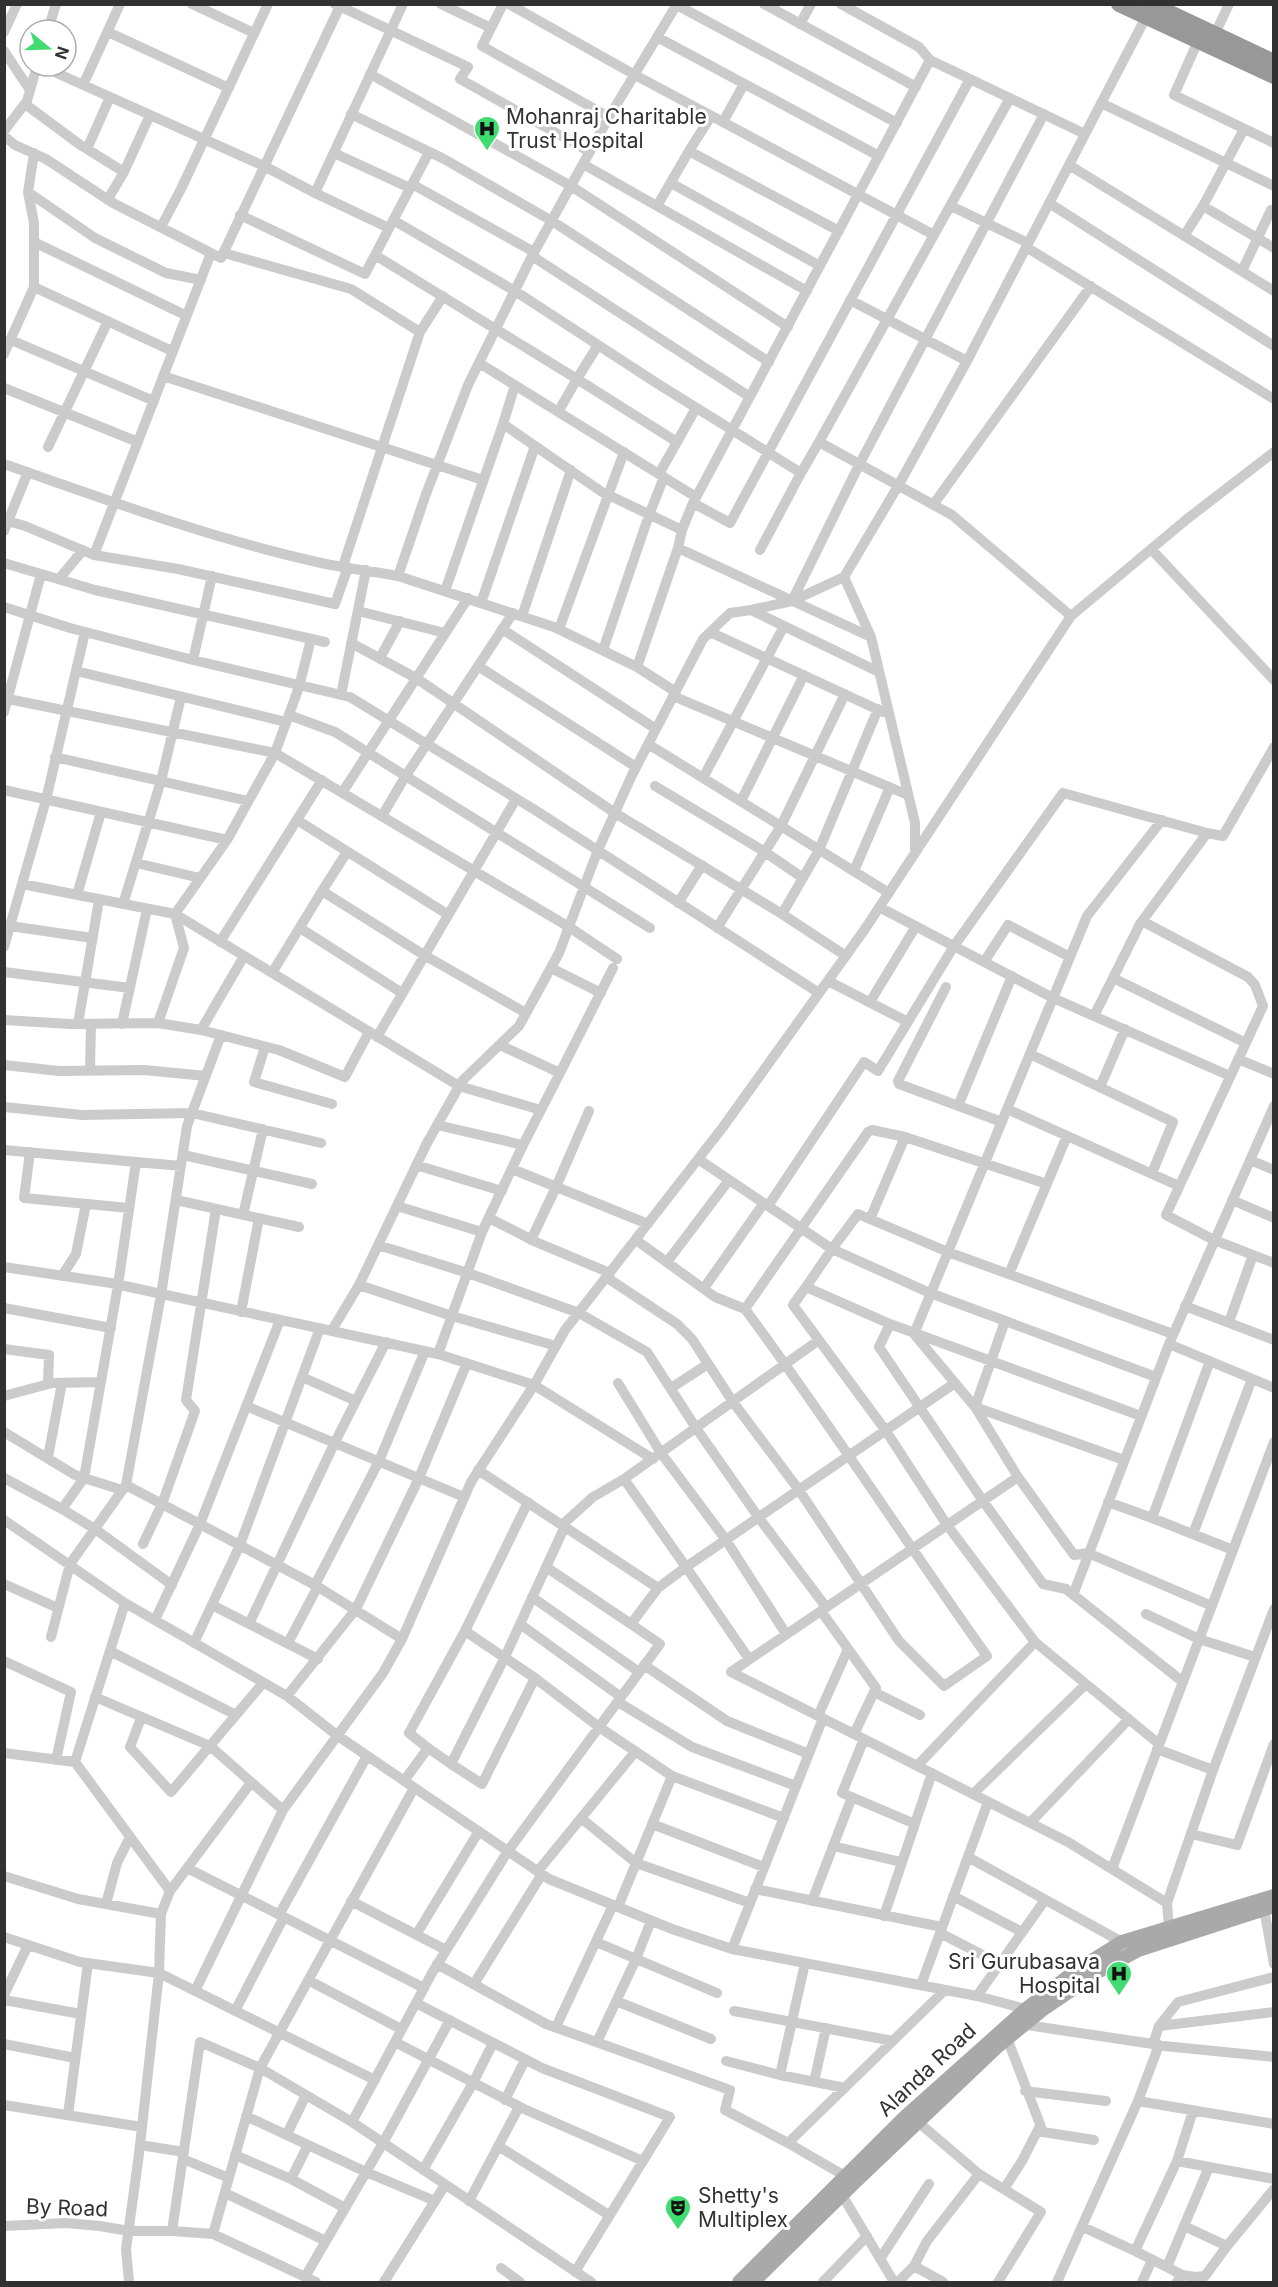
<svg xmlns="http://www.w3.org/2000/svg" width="1278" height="2287" viewBox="0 0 1278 2287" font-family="Inter,sans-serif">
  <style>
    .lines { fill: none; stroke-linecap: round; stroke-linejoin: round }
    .minor { stroke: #cbcbcb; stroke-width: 10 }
    .major { stroke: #a9a9a9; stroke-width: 14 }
    .highway { stroke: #989898; stroke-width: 16 }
    .labels { text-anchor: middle; stroke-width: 6; stroke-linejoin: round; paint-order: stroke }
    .poi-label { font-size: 21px; fill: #313131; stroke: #fff; text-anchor: start }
    .street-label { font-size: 21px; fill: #313131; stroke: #fff }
  </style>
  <rect width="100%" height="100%" fill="#fff"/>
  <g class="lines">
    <!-- minor -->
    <path class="minor" d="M192,4L254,33
      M335,4L468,67L460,79L590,152
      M441,4L491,28
      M503,4L482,46L609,117
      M509,4L635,75L934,235
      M675,4L897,123
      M764,4L916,87
      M841,4L919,47L930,60
      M800,24L811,4
      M48,30L56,4
      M4,32L17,4
      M108,32L229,88
      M1215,34L1229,4
      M657,37L879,156
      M1198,41L1174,95L1274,143
      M4,51L30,90
      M41,66L264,166L315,193L403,4
      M370,74L571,186L788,327
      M83,85L120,4
      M1101,103L1274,186
      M25,104L79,144L124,172L150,115
      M351,114L444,159L552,221L769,362
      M711,116L689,151L839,231
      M723,122L744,84
      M4,131L27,101L37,66
      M4,136L15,145L46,159L113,203L211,253
      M87,149L110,97
      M334,153L410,188
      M583,164L657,206L689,151
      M1069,165L1274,291
      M671,183L820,266
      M412,184L534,252
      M28,192L95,238L166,273L201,280
      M315,193L389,228
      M108,199L124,172
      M1049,203L1274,346
      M657,206L807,291
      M951,206L1028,243
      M1203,206L1244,129
      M240,215L365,274L375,255L577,379L598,345
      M393,220L515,291L658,384L801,473L819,442L952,515L1071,616
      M161,227L181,189L268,4
      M1184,236L1203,206L1274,248
      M34,242L185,315
      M1026,247L1274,399
      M224,253L351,289L420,332
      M375,255L429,152
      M532,256L750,397
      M1242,271L1271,210
      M34,287L172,351
      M850,300L967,361
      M11,340L154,401
      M4,354L34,287V223L28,192L34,153
      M479,363L696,497
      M163,376L483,480
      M515,385L503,424L602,492L682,530
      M4,388L138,442
      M558,412L577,379L677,442
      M819,442L1010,98
      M48,447L108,321
      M4,464C107,500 210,538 317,562C343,568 371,571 398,576L426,494L468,385L532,256L609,117L677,4
      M659,474L696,408
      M693,503L730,523L970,79
      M933,505L1091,286
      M4,520L25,526L94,555L178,569L335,604L348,567
      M4,531L28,472
      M678,548L871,637
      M1151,549L1274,680
      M760,550L801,473
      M94,555L211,253L221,258L341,4
      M4,563L95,590L325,642
      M343,566L420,332L443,296
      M398,576L554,627L637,667
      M844,577L871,637L915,823V850
      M59,579L83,550
      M445,591L503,424
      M792,601L859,465L1044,114
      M481,603L535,446
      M4,607L70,628L193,660L350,697L535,810L819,993
      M751,610L879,672
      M358,611L445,633
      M522,616L571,470
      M502,629L656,729
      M559,629L624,452
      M710,632L883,712
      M351,643L416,678L615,813L782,914
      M603,650L649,515L664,477
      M380,658L400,621
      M193,660L212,576
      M478,666L636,767
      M76,671L286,722
      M676,692L637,667L678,548L682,530L693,503L930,60L1085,134
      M341,695L366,570
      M673,696L908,795
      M8,699L275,753L569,927L617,959
      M4,712L41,574
      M289,715L335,732L650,928
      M648,744L889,893
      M55,757L248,801
      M703,778L784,626
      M655,786L765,852L803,878
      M4,790L227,840L275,753L299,687L311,639
      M342,793L468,598
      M741,801L804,675
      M382,816L405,777L513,613
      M297,820L447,914
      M1162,820L1087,916L1053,998L1230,1076
      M136,863L200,878
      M854,871L890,787
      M22,884L175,914L459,1086L541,1110
      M322,891L347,852
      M77,895L101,812
      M678,903L702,865
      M123,904L161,781L181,697
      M879,907L1053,998L914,1334L975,1407
      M1142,921L1248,977L1255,985L1263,1006L1166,1215L1214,1240L1274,1263
      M10,926L92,938
      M300,928L402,993
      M717,928L781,826L845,694
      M220,942L322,780
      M4,947L46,800L85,632
      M846,956L782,914L819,850L878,709
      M984,962L1008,925L1070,957
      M551,968L601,993
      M4,972L130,988
      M272,973L322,891L424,955L526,1013
      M1113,978L1140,924L1207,833L1223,836L1274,747
      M828,981L908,1022
      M946,987L898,1081L899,1084L1002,1122
      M870,1002L916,926
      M1094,1016L1113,978L1246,1043
      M4,1020L70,1024L158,1023L201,1030L279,1050L345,1077L369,1032
      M158,1023L184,948L175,914L227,840
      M78,1024L99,900
      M122,1024L147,909
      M201,1030L244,956
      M377,1037L516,799
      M500,1045L560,1073L523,1145
      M265,1047L254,1082L332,1104
      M1030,1054L1173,1122L1152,1173
      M1238,1059L1274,1074
      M4,1065L59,1071L144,1070L206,1076
      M90,1070L91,1024
      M560,1073L613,968
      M1100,1087L1125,1029
      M958,1106L1012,976
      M4,1107L82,1115L192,1113L321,1143
      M1007,1109L1179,1186
      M437,1125L523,1145L482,1232L438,1354
      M4,1150L181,1166
      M30,1152L24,1198L129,1208
      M183,1155L312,1184
      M698,1159L832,1249L858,1214L948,1252L1173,1334
      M1250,1160L1274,1170
      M416,1165L502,1191
      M512,1169L648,1224
      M176,1200L299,1227
      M1232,1200L1274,1218
      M397,1206L482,1232
      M768,1206L864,1062L878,1071L954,946L1063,793L1207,833
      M243,1215L263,1129
      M489,1218L536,1242L610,1273
      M870,1219L905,1137L1047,1184
      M531,1240L556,1187L589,1111
      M636,1240L715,1297L745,1309
      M378,1245L468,1273L579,1313L647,1352L696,1428L759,1518L826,1607
      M667,1262L729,1180
      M4,1267L111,1283L438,1354L534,1385L653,1459
      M1009,1274L1067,1136
      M62,1276L76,1254L86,1204
      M606,1277L677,1324L692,1339L733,1402L799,1490L899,1641L944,1686L987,1656C905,1541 829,1422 745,1309L868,1132L872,1130L905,1137
      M359,1285L452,1316L556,1346
      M806,1287L793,1305L886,1431L947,1525L1035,1642L1159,1744
      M704,1288L764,1203
      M1185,1306L1274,1340
      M4,1308L111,1328
      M241,1312L259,1218
      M1229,1322L1253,1255
      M890,1324L806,1287L832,1249L930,1293L1156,1377
      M332,1330L359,1285L427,1143L462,1081L519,1026L559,953L598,850L632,775L703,639L730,613L751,610L792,601L844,577L898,486L967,361L1146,17
      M1169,1344L1274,1388
      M4,1349L49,1355L48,1384
      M1210,1361L1152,1518L1233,1550
      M302,1377L356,1401
      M618,1383L661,1453L726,1540L786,1634
      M671,1388L708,1364
      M4,1396L52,1383L101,1382
      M246,1406L464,1497
      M975,1407L1005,1321
      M1141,1416L890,1324L879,1347L983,1501L1043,1584L1066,1589L1183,1682
      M4,1432L75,1475L84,1478L62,1509L4,1478
      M48,1457L62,1383
      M1124,1460L975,1407L1018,1477L1074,1555L1088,1553L1212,1606
      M478,1470L658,1588L686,1567L624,1479L819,1340
      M1018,1477L731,1672L1068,1842L1167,1903
      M126,1485L315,1585L402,1639
      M122,1490L84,1478L118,1285L136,1162
      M528,1502L465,1631L535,1678L599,1727L672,1776L784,1818
      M1108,1502L1152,1518
      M62,1509L95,1529L172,1585
      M4,1520L125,1603L287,1696L356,1609L419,1478L467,1363
      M562,1525L593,1497L624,1479
      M1193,1534L1252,1379
      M143,1544L162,1504L195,1411L186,1400L216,1209
      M546,1567L631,1624
      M4,1584L58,1608
      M315,1585L379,1461L425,1351
      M1073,1595L1169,1344L1274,1106
      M532,1597L639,1672
      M212,1605L318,1659
      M821,1611L876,1688L854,1734
      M1146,1614L1199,1639L1255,1657
      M155,1620L200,1524L280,1320
      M249,1624L335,1442L386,1342
      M520,1624L621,1697
      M51,1637L70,1564L126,1485L161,1295L187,1126L221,1035
      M194,1643L240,1545L320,1328
      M288,1643L318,1586
      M110,1651L236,1715
      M749,1659L686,1567L955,1383
      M4,1661L71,1692L56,1760
      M644,1665L727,1721L809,1754
      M874,1692L920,1715
      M287,1696L338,1736L549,1879L672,1929L732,1949L977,1996L1030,2010
      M95,1697L210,1746L283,1810L383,1673L402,1639L471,1482L534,1385L565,1330L723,1127L865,929L1071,616L1187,519L1274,452
      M618,1702L692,1747L796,1786
      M818,1716L848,1649
      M141,1718L130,1747L171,1792L263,1683
      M864,1739L842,1793L915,1824
      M428,1748L451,1764L504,1659L565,1526
      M1157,1749L1213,1770
      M4,1753L75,1762L170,1891
      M75,1762L125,1603
      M451,1764L482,1784L535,1678
      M917,1766L1035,1642
      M404,1781L428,1748L409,1733L465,1631
      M973,1794L1086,1684
      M581,1818L636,1863L750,1903
      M1030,1823L1129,1719
      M652,1824L764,1867
      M1191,1834L1237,1845L1274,1744
      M833,1846L901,1862
      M968,1857L1122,1942
      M187,1868L424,1988
      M1112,1869L1274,1442
      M538,1871L635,1752
      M4,1876L78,1899L161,1914
      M755,1889L942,1927
      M953,1896L1022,1932
      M351,1901L446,1950
      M812,1901L852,1797
      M106,1904L117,1863L130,1837
      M618,1907L672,1776
      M1264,1909L1274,1964
      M279,1915L367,1756
      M884,1916L932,1773
      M940,1933L1000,1964
      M1166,1934L1169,1928L1167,1903L1213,1770L1274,1609
      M416,1935L479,1831
      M4,1937L80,1962L159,1973L375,2080
      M596,1942L717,1993
      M732,1949L823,1718
      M805,1963L780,2075L845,2088
      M437,1964L546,2024L730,2090L725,2110L788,2143
      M308,1980L401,2029
      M474,1984L542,1874
      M921,1985L988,1802
      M195,1991L283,1810
      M4,1995L28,1945
      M977,1996L1045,1900
      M4,2000L81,2014
      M616,2001L711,2039
      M416,2003L542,2068L670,2117L575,2272
      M235,2011L284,1917
      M734,2011L893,2041
      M1020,2024L1153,2044L1159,2026L1274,2012
      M1159,2026L1178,2002L1274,1977
      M556,2027L613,1905
      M1007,2038L1043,2132L1094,2140
      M395,2042L524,2109L643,2161
      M597,2042L636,1959L651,1921
      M4,2044L75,2058
      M1154,2045L1274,2057
      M1159,2045L1138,2101L1274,2124
      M726,2061L780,2075
      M814,2082L826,2028
      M1025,2091L1106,2101
      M505,2100L525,2060
      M4,2105L142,2127
      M68,2115L88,1963
      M246,2116L366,2172L435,2201
      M352,2122L591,2282
      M918,2122L979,2174L1041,2212L998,2282
      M287,2134L306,2095
      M140,2145L184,2152
      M498,2146L609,2215
      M235,2155L291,2179L308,2145
      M183,2159L229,2178
      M1177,2161L1193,2111
      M423,2170L473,2083L493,2043
      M845,2176L788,2143L945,1990
      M291,2179L345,2208
      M1004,2189L1022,2161L1040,2126
      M225,2193L326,2241
      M842,2195L894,2282
      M469,2201L519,2107
      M4,2226L66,2223L100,2226L129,2231H172L200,2042L260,2068L352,2122L432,1973L508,1851L660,1644L631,1624L658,1588
      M1184,2226L1209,2167
      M1083,2227L1135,2251
      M172,2231L213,2234
      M880,2259L929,2184
      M914,2266L927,2241L979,2174
      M1167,2267L1135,2251L1177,2161L1274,2179
      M501,2268L520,2282
      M1182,2275L1196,2277L1205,2276L1227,2246
      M305,2277L383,2143L450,2020
      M129,2282L126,2249L139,2154L159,1973L161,1914L170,1891L250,1784
      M316,2282L213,2234L260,2068L414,1788
      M384,2282L445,2185
      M823,2282L867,2236
      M898,2282L914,2266L943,2282
      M1057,2282L1138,2101
      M1142,2282L1152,2260
      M1177,2282L1182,2275L1167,2267L1184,2226L1227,2246L1274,2189"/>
    <!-- major -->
    <path class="major" d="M739,2282L905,2117L1026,2009L1074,1972L1122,1942L1274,1896
      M753,2282L855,2182L998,2046L1042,2010L1101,1970L1138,1950L1274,1906"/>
    <!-- highway -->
    <path class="highway" d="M1119,4L1274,76
      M1151,4L1274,62"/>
  </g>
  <!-- icons -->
  <defs>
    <symbol id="hospital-pin" viewBox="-11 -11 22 30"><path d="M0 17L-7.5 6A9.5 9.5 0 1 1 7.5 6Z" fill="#40db71" stroke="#fff"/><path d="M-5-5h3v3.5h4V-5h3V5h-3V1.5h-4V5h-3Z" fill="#111"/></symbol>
    <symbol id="theatre-pin" viewBox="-11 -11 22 30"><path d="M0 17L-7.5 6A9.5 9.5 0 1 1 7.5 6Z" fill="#40db71" stroke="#fff"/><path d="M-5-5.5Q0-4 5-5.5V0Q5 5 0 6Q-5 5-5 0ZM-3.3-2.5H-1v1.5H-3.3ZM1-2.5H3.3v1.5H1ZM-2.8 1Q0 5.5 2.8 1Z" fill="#111"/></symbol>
  </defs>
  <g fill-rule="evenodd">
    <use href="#hospital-pin" x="472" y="114" width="30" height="40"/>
    <use href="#hospital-pin" x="1104" y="1959" width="30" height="40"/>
    <use href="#theatre-pin" x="663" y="2193" width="30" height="40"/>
  </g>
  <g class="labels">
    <!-- poi labels -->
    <g class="poi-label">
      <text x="506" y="124">Mohanraj Charitable<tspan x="506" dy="24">Trust Hospital</tspan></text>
      <text x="1100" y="1969" text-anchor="end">Sri Gurubasava<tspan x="1100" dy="24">Hospital</tspan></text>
      <text x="698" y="2203">Shetty's<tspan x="698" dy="24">Multiplex</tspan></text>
    </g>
    <!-- street labels -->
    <g class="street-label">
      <text transform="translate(927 2070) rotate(-43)" y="7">Alanda Road</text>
      <text transform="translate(67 2208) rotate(2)" y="7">By Road</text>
    </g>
  </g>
  <!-- border -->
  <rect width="1278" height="2287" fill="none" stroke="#313131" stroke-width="12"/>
  <!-- north arrow -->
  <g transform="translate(48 48) rotate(109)"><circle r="28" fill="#ffffff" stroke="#adadad" stroke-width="1.5"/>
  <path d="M0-4.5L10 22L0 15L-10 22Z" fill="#40db71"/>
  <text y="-9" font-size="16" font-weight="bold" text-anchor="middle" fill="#313131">N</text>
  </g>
</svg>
